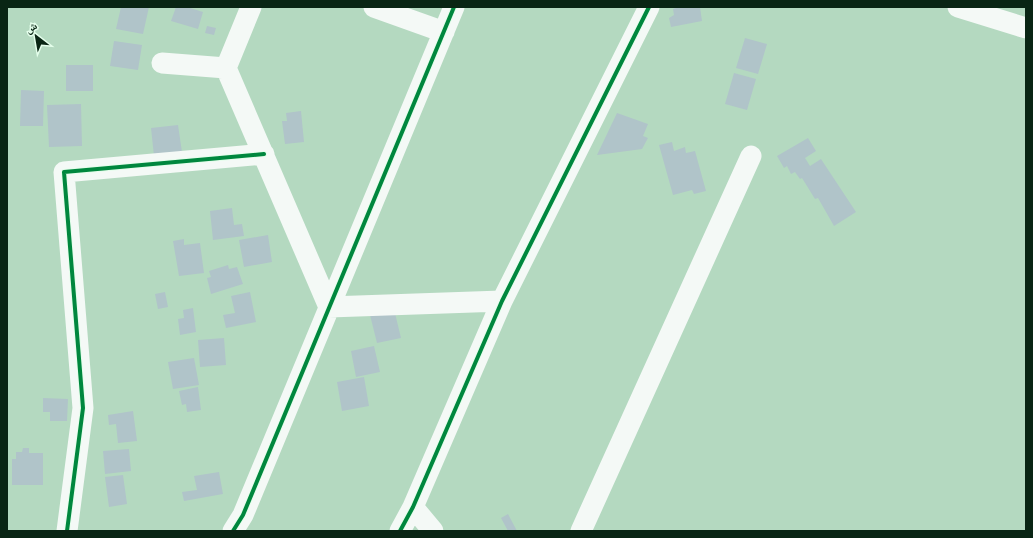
<svg xmlns="http://www.w3.org/2000/svg" width="1033" height="538" viewBox="0 0 1033 538" font-family="Barlow,'Noto Naskh Arabic',sans-serif">
  <style>
    .building { fill: #b0c4c9 }
    .lines { fill: none; stroke-linecap: round; stroke-linejoin: round }
    .minor { stroke: #f4f9f6; stroke-width: 21 }
    .cycleway-casing { stroke: #e4feeb; stroke-width: 6 }
    .cycleway { stroke: #00873e; stroke-width: 4 }
  </style>
  <rect width="100%" height="100%" fill="#b4d9c0"/>
  <!-- building -->
  <path class="building" d="M121,7H149L143,34L116,29Z
    M176,7H187L203,12L198,29L171,21Z
    M679,7H700L702,21L671,27L669,18L674,15L673,9Z
    M207,26L216,28L214,35L205,33Z
    M745,38L767,44L758,74L736,68Z
    M114,41L142,45L138,70L110,66Z
    M66,65H93V91H66Z
    M734,73L756,79L747,110L725,104Z
    M21,90L44,91L43,126H20Z
    M81,104L82,146L49,147L47,105Z
    M301,111L304,142L285,144L282,121H287L286,113Z
    M617,113L648,124L643,136L648,138L642,149L597,155Z
    M178,125L182,152L154,156L151,128Z
    M808,138L816,151L805,158L810,166L821,159L856,212L834,226L818,198L815,199L802,178L800,179L795,172L791,174L787,166L784,168L777,156Z
    M672,142L674,151L685,147L686,153L695,151L706,191L694,194L692,190L673,195L659,145Z
    M232,208L234,225L242,224L244,236L213,240L210,211Z
    M268,235L272,262L244,267L239,240Z
    M184,239V245L200,243L204,273L179,276L173,241Z
    M228,265L229,269L237,267L243,284L211,294L207,278L211,277L209,271Z
    M165,292L168,307L158,309L155,294Z
    M250,292L256,322L226,328L223,315L235,313L231,296Z
    M193,308L196,332L180,335L178,319L184,318L183,310Z
    M394,309L401,338L377,343L370,315Z
    M224,338L226,365L200,367L198,340Z
    M374,346L380,372L356,377L351,351Z
    M194,358L199,385L173,389L168,362Z
    M364,377L369,406L342,411L337,382Z
    M198,387L201,410L187,412L186,404L182,405L179,391Z
    M43,398L68,399L67,421H50V412H43Z
    M133,411L137,441L118,443L116,424L109,425L108,415Z
    M23,448H29V453H43V485H12V459H16V452H22Z
    M129,449L131,471L105,474L103,451Z
    M219,472L223,494L184,501L182,492L197,490L194,476Z
    M123,475L127,504L109,507L105,477Z
    M508,514L517,531H508L501,518Z"/>
  <g class="lines">
    <!-- minor -->
    <path class="minor" d="M251,7L226,68L329,307L502,301
      M374,7L444,32
      M958,7L1026,28
      M162,63L226,68
      M413,507L433,531
      M67,531L83,408L64,172L264,154
      M233,531L243,515L454,7
      M400,531L413,507L502,301L649,7
      M581,531L751,156"/>
    <defs>
      <path id="cycleway" d="M67,531L83,408L64,172L264,154
        M233,531L243,515L454,7
        M400,531L413,507L502,301L649,7"/>
    </defs>
    <!-- cycleway casing -->
    <use href="#cycleway" class="cycleway-casing"/>
    <!-- cycleway -->
    <use href="#cycleway" class="cycleway"/>
  </g>
  <!-- border -->
  <rect width="1033" height="538" fill="none" stroke="#092514" stroke-width="16"/>
  <!-- north arrow -->
  <g transform="translate(36 36) rotate(329)" stroke="#e4feeb" stroke-width="3" paint-order="stroke">
  <path d="M0-3L7 15L0 10L-7 15Z" fill="#092514"/>
  <text y="-6" font-size="11" font-weight="bold" text-anchor="middle" fill="#092514">ش</text>
  </g>
</svg>
